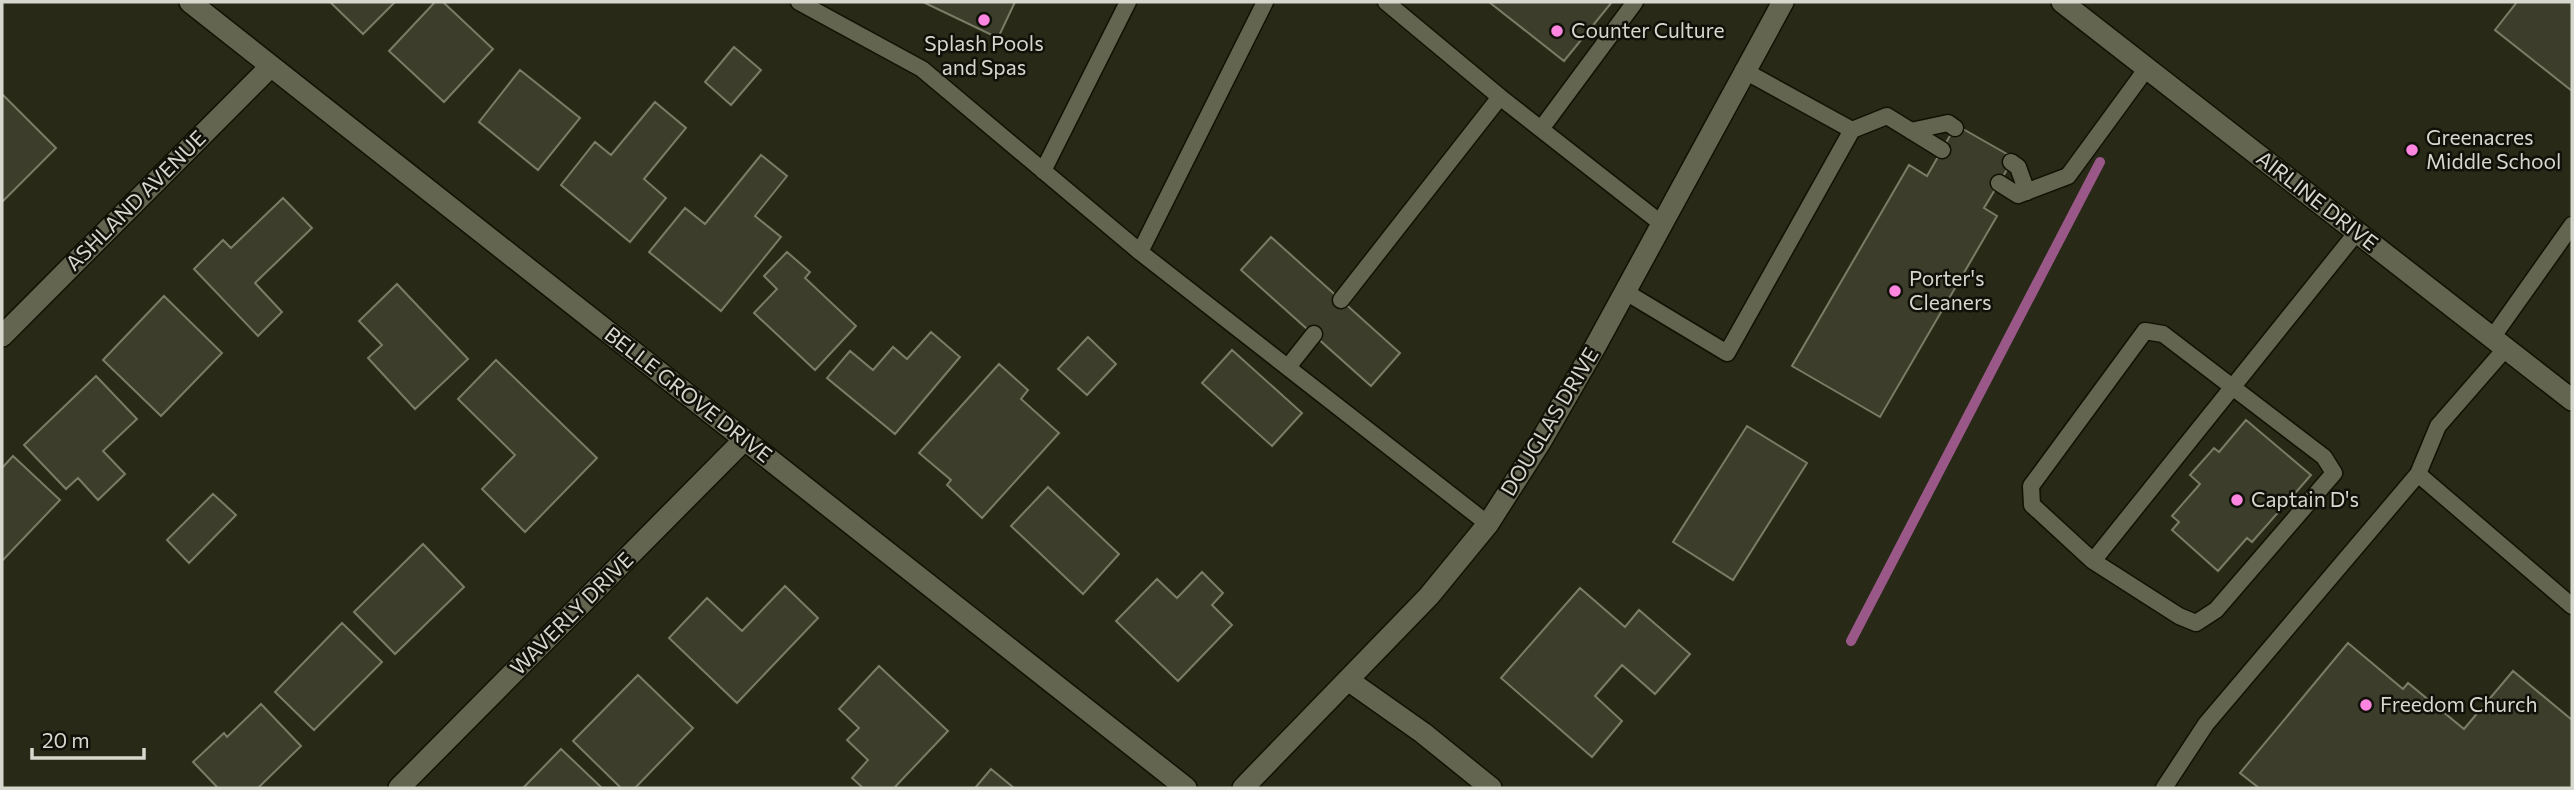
<svg xmlns="http://www.w3.org/2000/svg" width="2574" height="790" viewBox="0 0 2574 790" font-family="Commissioner,sans-serif">
  <style>
    .lines { fill: none; stroke-linecap: round; stroke-linejoin: round }
    .stream { stroke: #995888; stroke-width: 10 }
    .building { fill: #3c3e2b; stroke: #7a7c67; stroke-width: 2 }
    .lane-casing { stroke: #111203; stroke-width: 19 }
    .street-casing { stroke: #111203; stroke-width: 24 }
    .secondary-casing { stroke: #111203; stroke-width: 24 }
    .lane { stroke: #636551; stroke-width: 16 }
    .street { stroke: #636551; stroke-width: 21 }
    .secondary { stroke: #636551; stroke-width: 21 }
    .poi-dot { fill: #fe86e1; stroke: #11110a; stroke-width: 2.5 }
    .labels { text-anchor: middle; stroke-width: 5; stroke-linejoin: round; paint-order: stroke }
    .poi-label { font-size: 21px; fill: #d7d8cd; stroke: #11110a; text-anchor: start }
    .street-label { font-size: 21px; fill: #d7d8cd; stroke: #11110a }
  </style>
  <rect width="100%" height="100%" fill="#282a17"/>
  <g class="lines">
    <!-- stream -->
    <path class="stream" d="M1851,641L2100,162"/>
  </g>
  <!-- building -->
  <path class="building" d="M330,2H395L363,34Z
    M435,2H443L493,49L444,102L389,51Z
    M923,2H1015L998,38Z
    M1489,2H1612L1564,61Z
    M2517,2H2572V91L2495,30Z
    M734,47L761,70L731,105L705,82Z
    M520,70L580,118L538,170L479,122Z
    M3,95L56,148L2,202V97Z
    M655,102L686,128L644,179L666,198L630,242L561,185L595,142L611,155Z
    M1956,125L2014,158L1984,208L1997,216L1880,417L1792,366L1909,165L1927,176Z
    M761,155L787,176L755,216L781,237L721,311L649,252L685,208L705,224Z
    M283,198L312,228L255,283L282,312L258,336L194,269L223,240L231,248Z
    M1271,237L1400,353L1371,386L1241,270Z
    M787,252L810,272L805,278L856,326L815,370L754,313L777,289L764,276Z
    M397,284L468,359L415,409L368,358L382,345L359,321Z
    M164,296L222,353L161,416L103,360Z
    M931,332L960,357L895,434L827,378L850,351L873,370L893,347L907,359Z
    M1088,337L1116,364L1087,395L1058,369Z
    M1232,350L1302,413L1272,446L1202,383Z
    M496,360L597,458L525,532L482,489L515,455L458,399Z
    M999,364L1028,390L1021,399L1059,433L982,518L947,485L951,480L919,453Z
    M96,376L137,419L103,451L125,474L98,500L78,478L66,489L24,445Z
    M2246,420L2311,475L2252,542L2247,538L2218,571L2172,530L2179,522L2172,516L2200,484L2190,475L2214,448L2219,452Z
    M1747,426L1807,463L1733,580L1673,542Z
    M13,456L60,500L2,561V468Z
    M1048,487L1119,554L1083,594L1011,526Z
    M213,494L236,515L189,563L167,540Z
    M423,544L464,587L395,654L354,612Z
    M1202,572L1223,593L1212,605L1232,625L1178,681L1116,621L1157,579L1177,598Z
    M785,586L818,618L737,703L669,638L707,598L742,631Z
    M1580,588L1625,627L1639,610L1690,654L1655,694L1622,665L1595,696L1622,721L1592,757L1501,678Z
    M342,623L382,662L314,730L275,692Z
    M2348,643L2403,689L2408,683L2464,729L2513,671L2572,720V788H2259L2240,773Z
    M879,666L948,731L894,788H863L852,778L868,760L847,740L859,728L839,709Z
    M638,675L693,728L635,788H621L573,741Z
    M261,704L301,746L258,788H218L193,762L224,733L227,737Z
    M561,749L602,788H523Z
    M991,769L1014,788H975Z"/>
  <g class="lines">
    <defs>
      <path id="lane" d="M799,2L922,69L1140,252L1488,524
        M1386,2L1500,97L1662,224
        M1541,129L1635,2
        M1852,130L1887,116L1942,150
        M1911,131L1948,123L1955,128
        M2011,162L2018,167L2027,192
        M1043,171L1128,2
        M1999,183L2018,195L2068,176L2147,68
        M1140,252L1265,2
        M1624,291L1727,353L1852,130L1743,70
        M1341,300L1500,97
        M2492,338L2572,225
        M1288,367L1314,334
        M2418,474L2572,606
        M2093,561L2179,616L2196,623L2216,610L2334,473L2324,457L2163,334L2145,331L2031,486L2032,505L2093,561L2357,232
        M2164,788L2206,724L2418,474L2438,426L2506,348"/>
      <path id="street" d="M190,2L1186,788
        M2,336L271,66
        M1348,680L1423,733L1491,788
        M399,788L744,440"/>
      <path id="secondary" d="M2062,2L2572,400
        M1243,788L1429,596L1488,524L1541,441L1595,347L1783,2"/>
    </defs>
    <!-- lane casing -->
    <use href="#lane" class="lane-casing"/>
    <!-- street casing -->
    <use href="#street" class="street-casing"/>
    <!-- secondary casing -->
    <use href="#secondary" class="secondary-casing"/>
    <!-- lane -->
    <use href="#lane" class="lane"/>
    <!-- street -->
    <use href="#street" class="street"/>
    <!-- secondary -->
    <use href="#secondary" class="secondary"/>
  </g>
  <!-- markers -->
  <g class="poi-dot">
    <circle cx="984" cy="20" r="7"/>
    <circle cx="1557" cy="31" r="7"/>
    <circle cx="2412" cy="150" r="7"/>
    <circle cx="1895" cy="291" r="7"/>
    <circle cx="2237" cy="500" r="7"/>
    <circle cx="2366" cy="705" r="7"/>
  </g>
  <g class="labels">
    <!-- poi labels -->
    <g class="poi-label">
      <text x="1571" y="38">Counter Culture</text>
      <text x="984" y="51" text-anchor="middle">Splash Pools<tspan x="984" dy="24">and Spas</tspan></text>
      <text x="2426" y="145">Greenacres<tspan x="2426" dy="24">Middle School</tspan></text>
      <text x="1909" y="286">Porter's<tspan x="1909" dy="24">Cleaners</tspan></text>
      <text x="2251" y="507">Captain D's</text>
      <text x="2380" y="712">Freedom Church</text>
    </g>
    <!-- street labels -->
    <g class="street-label">
      <text transform="translate(136 201) rotate(-45)" y="7">ASHLAND AVENUE</text>
      <text transform="translate(2317 201) rotate(38)" y="7">AIRLINE DRIVE</text>
      <text transform="translate(688 395) rotate(38)" y="7">BELLE GROVE DRIVE</text>
      <text transform="translate(1550 422) rotate(-59)" y="7">DOUGLAS DRIVE</text>
      <text transform="translate(572 614) rotate(-45)" y="7">WAVERLY DRIVE</text>
    </g>
  </g>
  <!-- border -->
  <rect width="2574" height="790" fill="none" stroke="#d7d8cd" stroke-width="7"/>
  <!-- scale -->
  <path d="M32 748v10h112v-10" fill="none" stroke="#d7d8cd" stroke-width="3.5"/>
  <text x="42" y="748" font-size="21" fill="#d7d8cd" stroke="#11110a" stroke-width="5" paint-order="stroke">20 m</text>
</svg>
